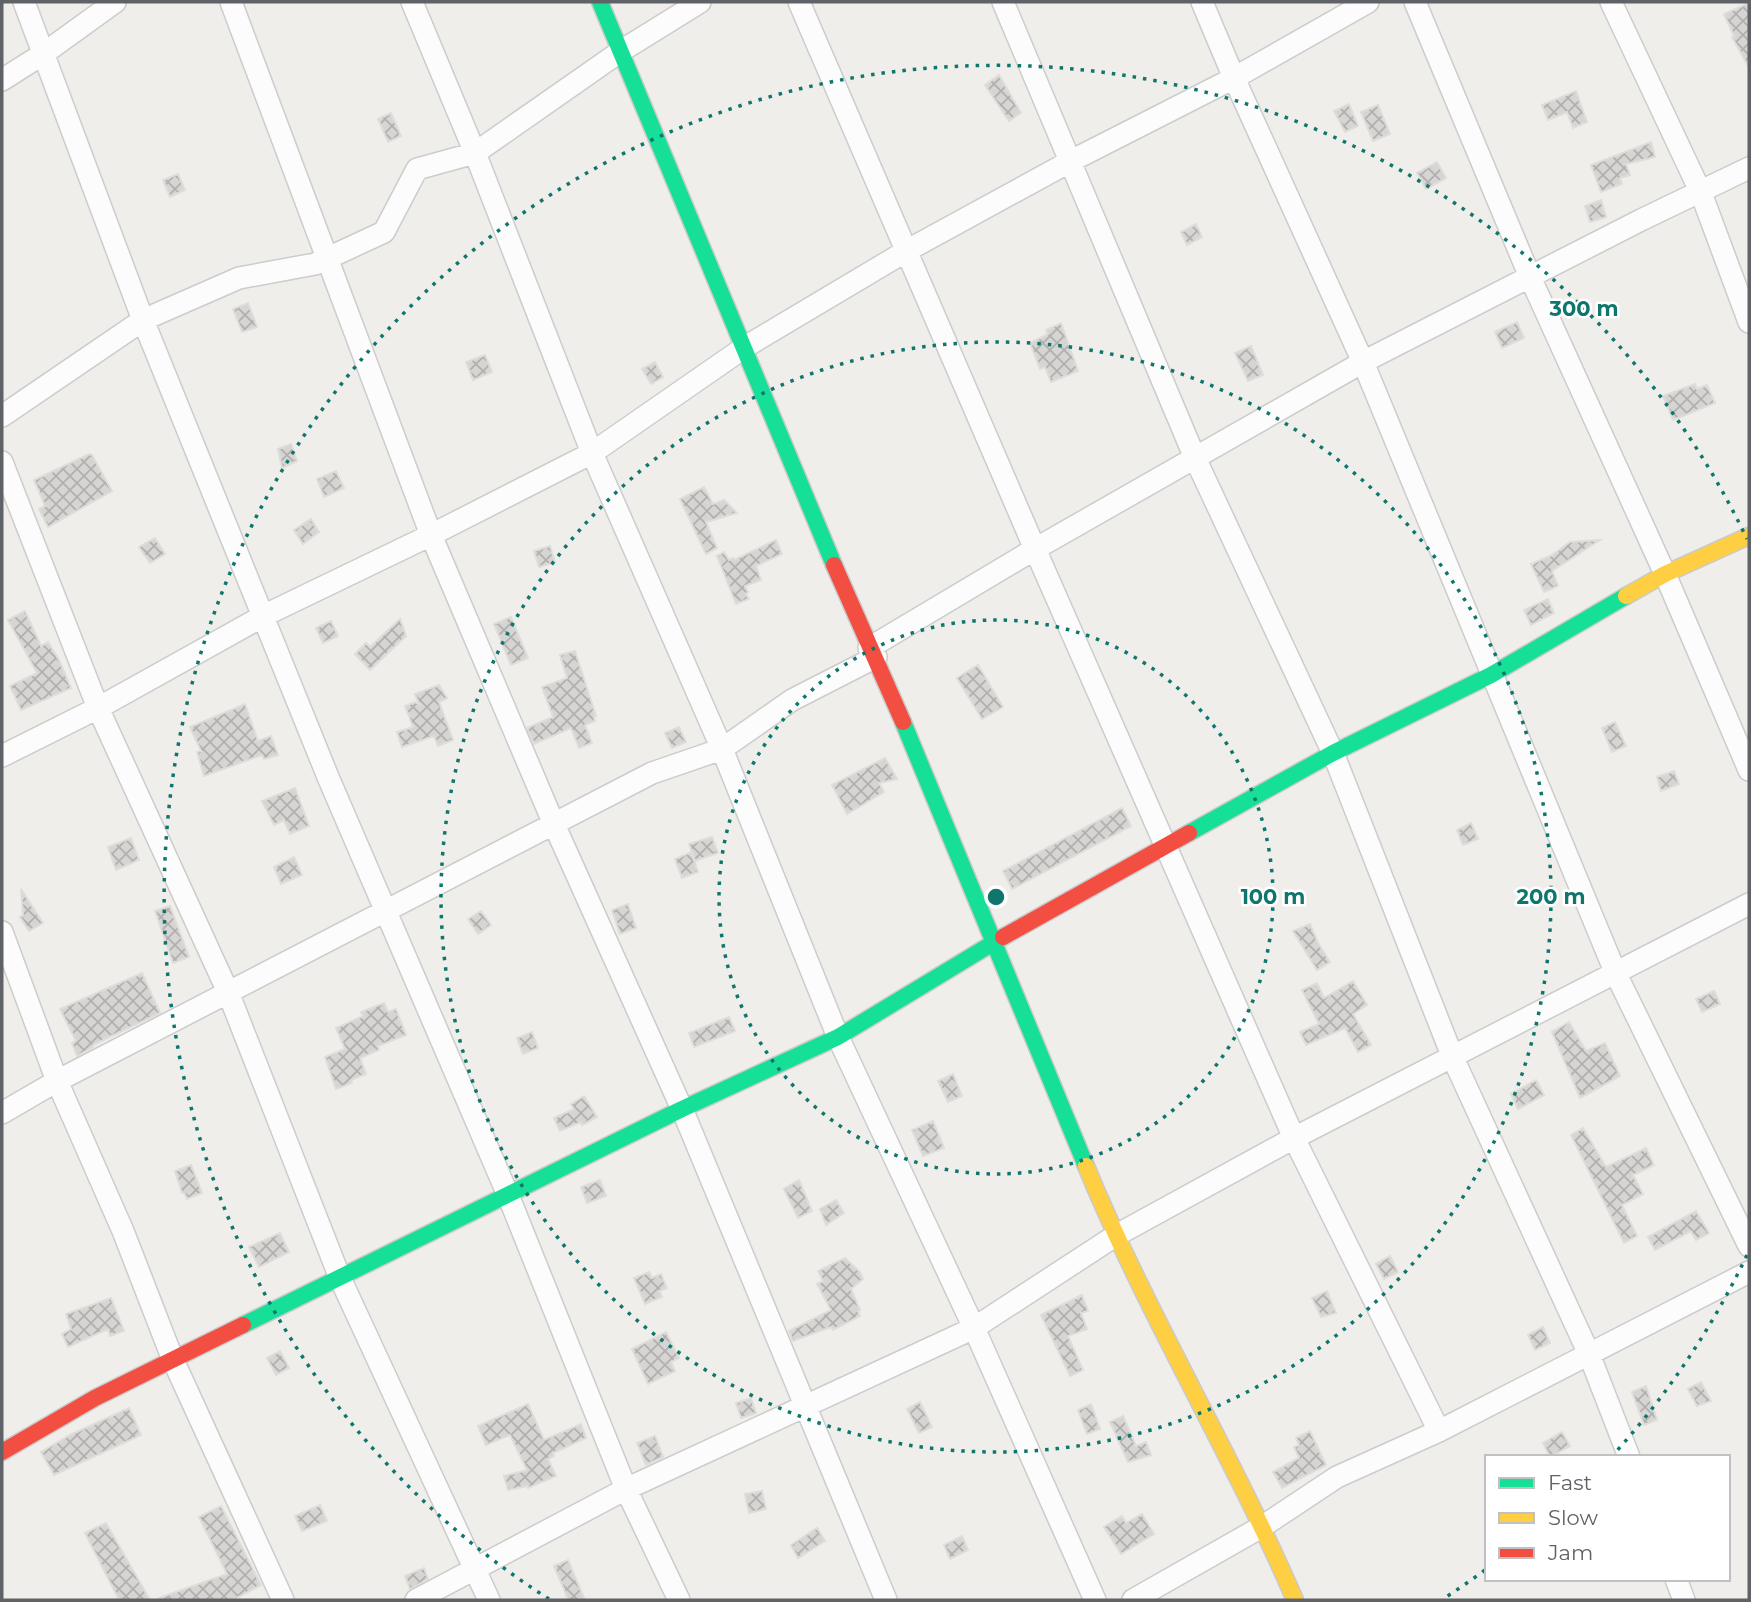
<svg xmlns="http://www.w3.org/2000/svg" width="1751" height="1602" viewBox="0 0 1751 1602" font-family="Montserrat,sans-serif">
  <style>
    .building { fill: url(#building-cross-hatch); stroke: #deddd9; stroke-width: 2 }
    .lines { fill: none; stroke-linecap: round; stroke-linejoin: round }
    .street-casing { stroke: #cbcccc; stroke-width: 24 }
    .fast-casing { stroke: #cacacb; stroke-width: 19 }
    .slow-casing { stroke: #cacacb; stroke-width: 19 }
    .jam-casing { stroke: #cacacb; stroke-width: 19 }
    .street { stroke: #fdfcfc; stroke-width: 21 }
    .fast { stroke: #16e098; stroke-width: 16 }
    .slow { stroke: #ffcf43; stroke-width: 16 }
    .jam { stroke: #f24e42; stroke-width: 16 }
    .ring { fill: none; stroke: #0f766e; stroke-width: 3.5; stroke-dasharray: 3.5 7 }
    .centre { fill: #0f766e; stroke: #fff; stroke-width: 3.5 }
    .ring-label { font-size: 21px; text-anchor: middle; font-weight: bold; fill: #0f766e; stroke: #fff; stroke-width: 5; stroke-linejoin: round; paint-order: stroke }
  </style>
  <defs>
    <pattern id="building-cross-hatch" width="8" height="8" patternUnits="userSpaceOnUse" patternTransform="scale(1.75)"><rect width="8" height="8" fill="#d6d5d3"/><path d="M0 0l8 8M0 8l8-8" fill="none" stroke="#b1b0af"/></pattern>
  </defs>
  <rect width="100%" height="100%" fill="#efeeea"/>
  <!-- building -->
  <path class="building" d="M1749,3V68L1732,37L1734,36L1724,14Z
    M999,75L1021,113L1009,121L985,85Z
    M1576,91L1587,122L1573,128L1567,112L1548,120L1542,105Z
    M1349,104L1358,126L1345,132L1334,111Z
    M1378,105L1390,134L1373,141L1361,112Z
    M391,113L401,136L388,142L378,119Z
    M1651,142L1655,157L1626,164L1630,175L1620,178L1622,184L1601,192L1591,165Z
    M1437,162L1446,178L1426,189L1417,173Z
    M178,174L185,190L170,197L163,180Z
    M1601,200L1606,217L1590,222L1585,206Z
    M1196,224L1202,237L1187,245L1181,232Z
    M248,303L257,327L242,332L233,309Z
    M1517,322L1524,338L1502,348L1495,332Z
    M1061,323L1078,371L1051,382L1045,367L1040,369L1030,343L1048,334L1046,330Z
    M1251,346L1263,375L1248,381L1235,353Z
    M485,355L492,372L473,380L466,362Z
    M655,362L663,377L651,384L642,369Z
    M1695,384L1697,389L1707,385L1715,403L1673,420L1663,396Z
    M291,444L297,461L282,468L278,449Z
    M89,454L92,455L112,491L48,527L39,509L45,506L34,480Z
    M336,471L344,488L324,497L317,479Z
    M704,487L713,504L724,500L737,513L706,522L717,548L706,554L680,499Z
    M311,519L319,532L303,544L294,530Z
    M155,538L165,554L150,563L139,547Z
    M776,540L782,554L756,566L761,580L745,586L748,592L746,594L749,599L736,604L717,556L724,552L729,560L733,558L734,560Z
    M1600,540L1552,571L1558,586L1544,592L1531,564L1552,555L1570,542Z
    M550,546L555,562L539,567L534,551Z
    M1548,599L1554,613L1531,625L1524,610Z
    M25,611L41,646L48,642L59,660L71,688L21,710L10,686L37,673L8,620Z
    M511,617L528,658L511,665L494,624Z
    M400,619L406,636L370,670L355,654L366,643L370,647Z
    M331,621L338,636L323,643L316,628Z
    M575,651L596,716L594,717L595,721L585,725L592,743L579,748L571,728L534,744L527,728L553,717L542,687L567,678L560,655Z
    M978,665L1003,707L982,719L957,678Z
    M439,685L447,698L439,702L453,740L438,746L434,736L402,747L397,732L413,727L405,706L415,702L419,704L415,694Z
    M245,704L258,741L271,736L278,755L264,759L262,755L204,776L197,752L201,751L190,727Z
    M1615,722L1626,746L1612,752L1602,728Z
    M679,727L686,742L672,748L665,733Z
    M885,758L897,779L879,783L884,792L847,814L832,785Z
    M1674,771L1679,784L1661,791L1657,777Z
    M295,788L309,826L290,834L284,820L274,825L262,801Z
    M1122,808L1131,826L1012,889L1003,871Z
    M1471,823L1478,839L1463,845L1457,830Z
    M712,837L718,853L695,861L689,844Z
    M131,838L139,860L116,870L108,847Z
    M691,852L698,872L682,878L675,859Z
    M294,857L302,875L281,884L274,867Z
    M21,889L43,923L29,931L20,917L23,915Z
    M628,904L636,928L620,934L612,910Z
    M170,906L189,957L173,963L155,911Z
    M481,911L491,925L478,934L468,919Z
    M1310,924L1318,943L1330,962L1317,970L1293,931Z
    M142,973L160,1013L93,1045V1047L77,1056L72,1043L76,1041L60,1009Z
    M1353,981L1367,1005L1353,1014L1371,1045L1358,1052L1345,1028L1306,1045L1300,1032L1319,1024L1302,990L1317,983L1324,998Z
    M1714,991L1720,1004L1702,1012L1696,999Z
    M384,1003L388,1012L396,1009L406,1035L378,1046L379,1050L360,1058L366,1074L351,1080L352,1083L336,1089L325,1057L345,1049L336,1028L363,1016L361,1012Z
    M729,1017L735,1031L694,1047L689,1033Z
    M1569,1022L1586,1051L1605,1043L1620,1076L1580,1098L1552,1032Z
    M532,1032L538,1048L523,1054L517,1038Z
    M953,1074L962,1096L948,1102L938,1081Z
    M1536,1080L1544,1095L1518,1109L1511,1094Z
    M584,1096L597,1117L582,1125L581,1122L560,1131L554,1118L574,1109L571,1104Z
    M933,1121L944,1148L923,1156L912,1130Z
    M1583,1128L1606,1167L1646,1148L1654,1165L1633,1175L1643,1194L1622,1205L1637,1236L1624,1243L1571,1135Z
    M191,1165L202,1193L187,1199L184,1192L182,1193L175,1171Z
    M600,1180L606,1196L587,1203L581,1187Z
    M799,1180L812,1211L798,1218L784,1189Z
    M836,1200L844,1213L826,1225L820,1209Z
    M1696,1211L1709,1233L1696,1240L1691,1231L1655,1250L1648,1237Z
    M280,1233L289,1252L259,1267L249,1247Z
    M1390,1256L1398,1272L1384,1279L1376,1264Z
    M845,1258L860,1272L863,1279L851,1289L860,1310L858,1311L860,1316L833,1330L831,1327L793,1341L789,1331L831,1310L817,1284L823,1281L818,1271Z
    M649,1272L652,1278L661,1274L667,1288L659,1291L662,1297L645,1304L634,1278Z
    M1327,1291L1336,1313L1321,1317L1312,1298Z
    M1082,1295L1088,1311L1081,1313L1087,1329L1068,1336L1083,1370L1070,1376L1041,1315Z
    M111,1298L124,1331L110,1336L108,1329L68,1347L62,1334L71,1329L66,1314Z
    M1543,1327L1550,1343L1535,1350L1528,1335Z
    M666,1332L679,1358L671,1362L675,1371L648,1384L632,1349Z
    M280,1351L289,1368L276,1375L267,1358Z
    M1701,1382L1711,1401L1697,1406L1688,1389Z
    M1646,1386L1657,1420L1644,1425L1632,1392Z
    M751,1398L756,1413L741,1418L736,1403Z
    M920,1402L932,1427L919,1433L907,1409Z
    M528,1404L544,1440L581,1424L586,1438L553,1453L554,1456L548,1459L556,1476L528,1488L527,1486L508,1490L504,1476L527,1470L510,1435L486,1445L478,1426Z
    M1091,1404L1100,1429L1087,1434L1078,1410Z
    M129,1408L141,1435L54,1475L41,1452L70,1435Z
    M1123,1416L1136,1446L1146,1442L1151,1455L1128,1462L1110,1422Z
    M1310,1431L1326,1465L1282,1488L1273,1472L1299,1458L1294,1447L1299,1445L1296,1438Z
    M1562,1432L1570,1446L1550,1457L1543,1443Z
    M655,1436L663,1457L646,1465L637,1443Z
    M762,1491L766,1509L749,1513L745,1494Z
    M320,1505L327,1521L302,1531L295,1516Z
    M221,1506L261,1585L233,1600H159V1598L227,1574L199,1517Z
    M1142,1514L1154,1534L1121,1554L1104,1527L1122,1516L1126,1523Z
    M106,1523L150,1600H119L85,1533Z
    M817,1528L825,1541L798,1558L791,1545Z
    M962,1536L968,1550L950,1559L944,1545Z
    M568,1560L575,1577L585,1600H568L563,1587L554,1566Z
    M424,1568L428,1579L410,1589L405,1576Z"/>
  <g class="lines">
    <defs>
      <path id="street" d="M24,2L143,320L328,777L508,1195L626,1489L679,1600
        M231,2L431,535L553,822L682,1109L886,1600
        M412,2L475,153L592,453L722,749L838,1037L974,1328L1095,1600
        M799,2L1035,549L1294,1138L1439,1431
        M1003,2L1195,458L1333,753L1453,1058L1589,1354L1629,1457
        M1202,2L1234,78L1363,362L1616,974L1749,1246
        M1415,2L1530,277L1665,574L1749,770
        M1611,2L1701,193L1749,322
        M2,80L43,54L115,2
        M2,416L143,320L239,278L315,264L384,232L417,169L475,153L621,51L700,2
        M2,462L98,708L228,992L340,1278L489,1600
        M869,648L1035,549L1363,362L1641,220L1749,168
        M2,756L98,708L263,616L431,535L592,453L745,347L908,250L1069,162L1234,78L1368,2
        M2,932L57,1081L123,1231L173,1360L283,1600
        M2,1113L57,1081L652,773L722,749L792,700L876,657
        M1676,1579L1684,1600
        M416,1600L626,1489L974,1328L1115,1236L1294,1138L1749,904
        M1133,1600L1263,1526L1337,1477L1439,1431L1749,1272"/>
      <path id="fast" d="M600,2L834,565
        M903,722L1086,1166
        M1189,833L1333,753L1491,675L1626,596
        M243,1325L682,1109L838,1037L1003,937"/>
      <path id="slow" d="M1626,596L1665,574L1749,536
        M1086,1166C1147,1314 1231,1452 1295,1600"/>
      <path id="jam" d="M834,565L903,722
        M1003,937L1189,833
        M2,1452L95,1398L243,1325"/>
    </defs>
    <!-- street casing -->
    <use href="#street" class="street-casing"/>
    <!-- fast casing -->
    <use href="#fast" class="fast-casing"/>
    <!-- slow casing -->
    <use href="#slow" class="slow-casing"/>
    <!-- jam casing -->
    <use href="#jam" class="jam-casing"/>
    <!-- street -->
    <use href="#street" class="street"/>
    <!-- fast -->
    <use href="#fast" class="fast"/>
    <!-- slow -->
    <use href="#slow" class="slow"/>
    <!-- jam -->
    <use href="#jam" class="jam"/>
  </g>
  <!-- distance rings -->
  <g class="ring">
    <circle cx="996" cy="897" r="277"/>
    <circle cx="996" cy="897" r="555"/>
    <path d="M1747 1255A832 832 0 0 1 1614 1454M1485 1570A832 832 0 0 1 1443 1599M549 1599A832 832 0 1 1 1747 539"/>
  </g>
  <circle cx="996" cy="897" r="10" class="centre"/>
  <g class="ring-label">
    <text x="1584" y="316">300 m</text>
    <text x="1273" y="904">100 m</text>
    <text x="1551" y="904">200 m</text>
  </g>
  <!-- border -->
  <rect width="1751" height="1602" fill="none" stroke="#5f6368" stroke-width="7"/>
  <!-- legend -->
  <rect x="1485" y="1455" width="245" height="126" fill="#ffffff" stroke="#bfc1c3" stroke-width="2"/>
  <rect x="1499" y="1478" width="35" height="10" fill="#16e098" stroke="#bfc1c3" stroke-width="2"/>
  <text x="1548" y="1490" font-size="21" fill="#5f6368">Fast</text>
  <rect x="1499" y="1513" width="35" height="10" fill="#ffcf43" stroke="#bfc1c3" stroke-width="2"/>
  <text x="1548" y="1525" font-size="21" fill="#5f6368">Slow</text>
  <rect x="1499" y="1548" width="35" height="10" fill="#f24e42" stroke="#bfc1c3" stroke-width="2"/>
  <text x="1548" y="1560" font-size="21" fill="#5f6368">Jam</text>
</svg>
